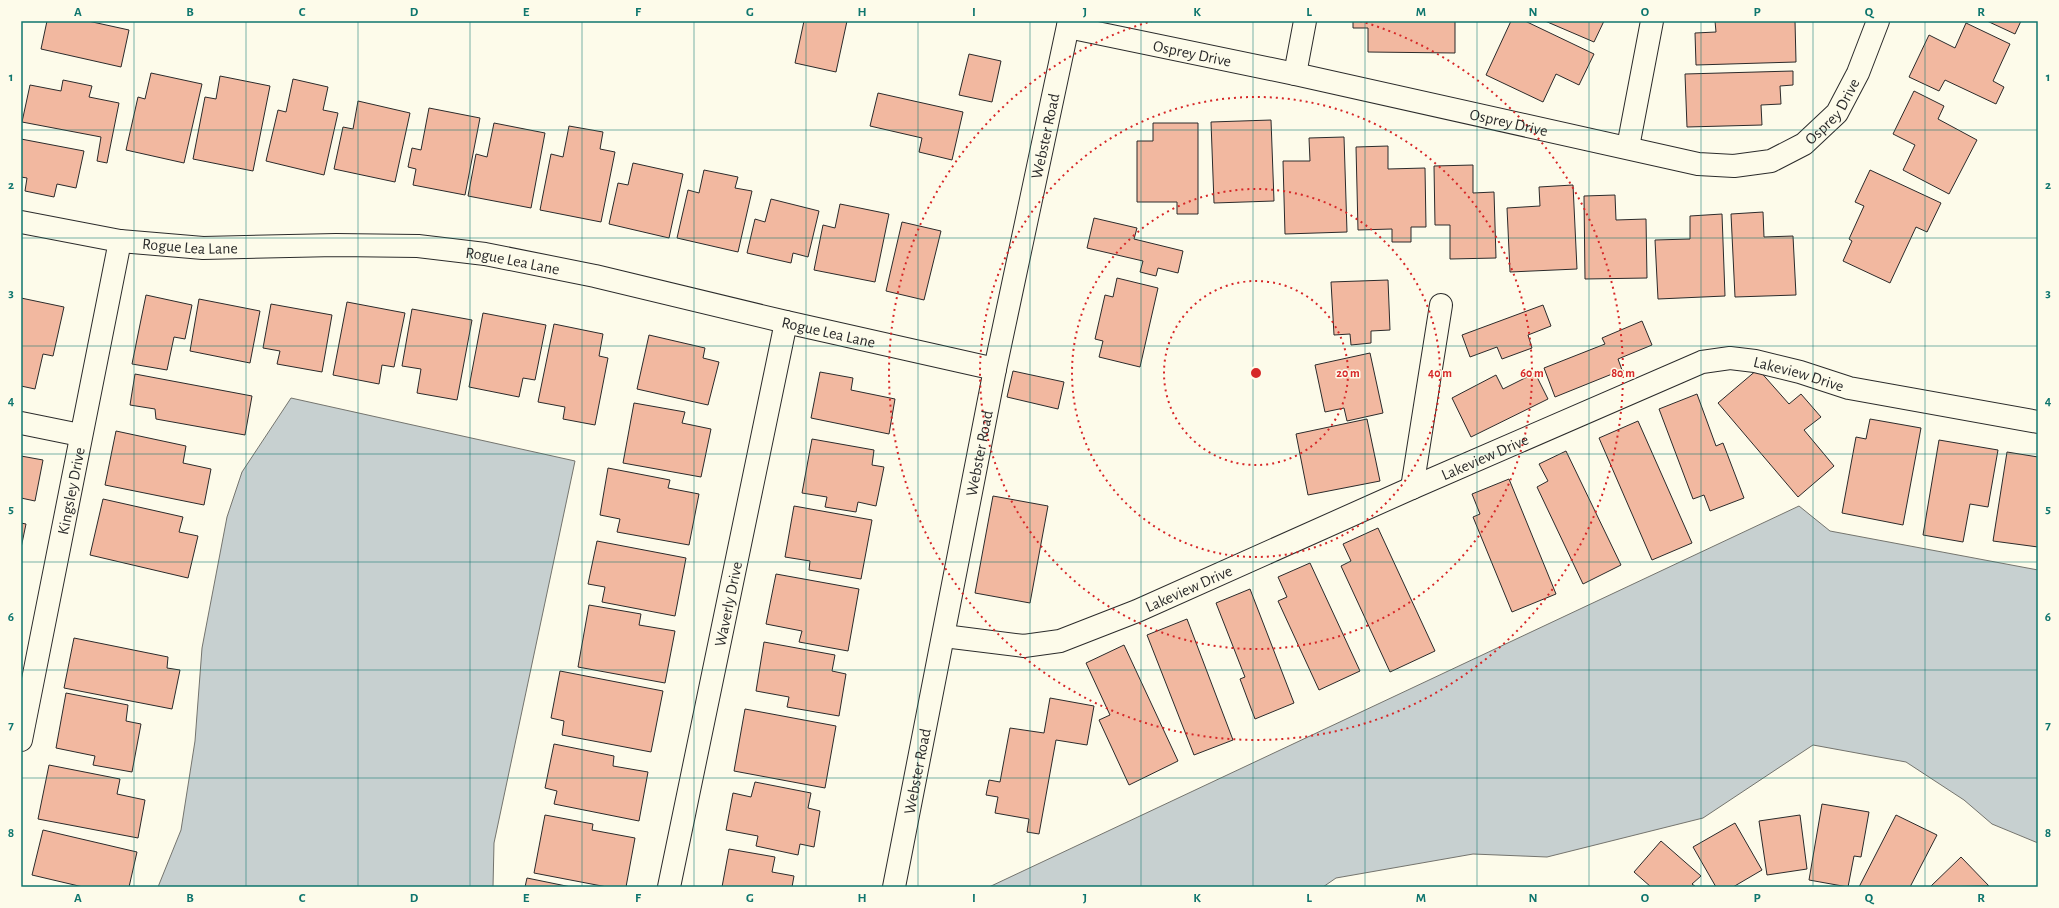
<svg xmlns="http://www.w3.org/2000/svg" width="2059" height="908" viewBox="0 0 2059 908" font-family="'Alegreya Sans',sans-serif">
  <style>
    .water { fill: #c7d0d0; stroke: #74746e }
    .building { fill: #f2b8a0; stroke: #2b2b2b }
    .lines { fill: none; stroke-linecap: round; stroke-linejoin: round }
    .minor-casing { stroke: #2b2b2b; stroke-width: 24 }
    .minor { stroke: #fdfbea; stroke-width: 22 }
    .grid { fill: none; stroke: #0f766e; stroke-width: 1; stroke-opacity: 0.55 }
    .ring { fill: none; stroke: #d62828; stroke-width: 2; stroke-dasharray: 2 4 }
    .labels { text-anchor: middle; stroke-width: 3; stroke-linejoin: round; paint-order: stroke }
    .street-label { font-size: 16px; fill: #2b2b2b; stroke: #fdfbea }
    .centre { fill: #d62828; stroke: #fdfbea; stroke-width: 2 }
    .ring-label { font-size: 12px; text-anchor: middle; font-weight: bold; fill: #d62828; stroke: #fdfbea; stroke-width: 3; stroke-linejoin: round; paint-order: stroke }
    .neatline { fill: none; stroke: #0f766e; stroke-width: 1.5 }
    .grid-label { font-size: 13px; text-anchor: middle; font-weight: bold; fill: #0f766e }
  </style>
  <rect width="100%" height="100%" fill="#fdfbea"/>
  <!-- water -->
  <path class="water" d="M291,398L575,461L494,843L493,887H158L181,830L195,741L202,648L227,517L242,472Z
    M1799,506L1830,531L2038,570V843L1992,824L1964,800L1906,762L1813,745L1703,818L1547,857L1473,854L1336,878L1323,887H989Z"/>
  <!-- building -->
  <path class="building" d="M47,21H88L129,30L121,67L41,49Z
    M804,21H847L836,72L795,63Z
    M1353,21H1455V53L1368,52V28H1353Z
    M1511,21H1525L1594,54L1579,85L1556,74L1543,102L1486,75Z
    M1545,21H1604L1594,42Z
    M1715,21H1795L1796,62L1696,65L1695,33L1716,32Z
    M1987,21H2021L2015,34Z
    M1966,23L2010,44L1993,81L2004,87L1996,104L1945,80L1939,91L1909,77L1929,35L1955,48Z
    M969,54L1001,61L992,102L959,95Z
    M1793,71V85L1780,86L1781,104L1761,105L1762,125L1687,127L1685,74Z
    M151,73L202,84L184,163L126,150L138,97L145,99Z
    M220,76L270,86L253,171L193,159L205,97L216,99Z
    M293,79L328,87L323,110L338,113L324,175L266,161L278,110L286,112Z
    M63,80L92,86L89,97L119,103L107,163L97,161L101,137L22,122L30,85L61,91Z
    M1914,91L1944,106L1938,119L1977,140L1949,194L1903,170L1915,145L1893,134Z
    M878,93L963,112L952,160L919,152L922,138L870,126Z
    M358,101L410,113L395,182L334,169L343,127L353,129Z
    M429,108L480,118L465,195L413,185L416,169L408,167L412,148L421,150Z
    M1271,120L1274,201L1214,203L1211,122Z
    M494,123L545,133L531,208L468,196L476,154L487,157Z
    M1153,123H1198V214H1177V202H1137V141H1153Z
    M569,126L603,132L600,149L615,152L601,222L540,210L551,154L563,157Z
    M1344,137L1347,232L1285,234L1283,161H1310L1309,138Z
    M21,139L84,151L76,188L57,184L54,197L25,191L27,178L21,177Z
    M1388,146V169L1425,168L1426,227H1411V242H1392V229L1358,230L1356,147Z
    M633,163L683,174L669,238L609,224L618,183L628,185Z
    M1473,165V193L1494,192L1496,258L1450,259V225H1435L1434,166Z
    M704,170L738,177L735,188L752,191L738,252L677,238L688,190L699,193Z
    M1870,170L1941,203L1927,232L1916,227L1890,283L1843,261L1852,241L1849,239L1864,206L1855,202Z
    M1573,185L1577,269L1510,272L1507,208L1540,206L1539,187Z
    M1615,195L1616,220L1646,219L1647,278L1585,279L1584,196Z
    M771,199L819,211L808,257L793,253L791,263L747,253L755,219L765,222Z
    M840,204L889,214L875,282L814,270L823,225L835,228Z
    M1763,212L1764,237L1793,236L1796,295L1735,297L1731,214Z
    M1722,214L1725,296L1658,299L1655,240L1690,239V216Z
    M1094,218L1137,228L1134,239L1183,251L1178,273L1158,268L1156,276L1140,272L1143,261L1087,248Z
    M902,222L941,231L924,300L886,291Z
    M1117,278L1158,288L1140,367L1099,357L1103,341L1095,339L1105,295L1113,297Z
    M1388,280L1390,330L1371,331V343L1351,345L1350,334L1334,335L1331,282Z
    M146,295L192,305L185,339L174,337L167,370L132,364Z
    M21,298L64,307L53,356L43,354L35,389L21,386Z
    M199,299L260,311L250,363L190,351Z
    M347,302L405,313L394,367L382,365L379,384L333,375Z
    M271,304L332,315L322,372L277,364L280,351L263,348Z
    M1543,305L1551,326L1528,335L1532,348L1502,359L1497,347L1470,357L1462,335Z
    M412,309L472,320L457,400L417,393L421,369L402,366Z
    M483,313L546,325L535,380L523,378L519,397L469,387Z
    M1642,321L1652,345L1618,359L1622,370L1555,397L1544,368L1605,344L1602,338Z
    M554,324L603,334L599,356L608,358L595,425L563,419L565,407L538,402Z
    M649,335L705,348L703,358L719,362L708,405L637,389Z
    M1370,353L1383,413L1347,421L1344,408L1325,412L1315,365Z
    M1758,369L1789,404L1801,394L1821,417L1804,430L1834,466L1798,497L1718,403Z
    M1013,371L1064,382L1058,409L1007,397Z
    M820,372L853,378L851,390L895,399L889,434L811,418Z
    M1535,373L1548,399L1471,437L1452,398L1496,375L1503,389Z
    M135,374L252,396L245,435L156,419L155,409L130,405Z
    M1697,394L1716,446L1723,443L1744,498L1710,511L1704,495L1693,499L1659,409Z
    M634,403L685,412L682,423L711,429L701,477L623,463Z
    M1367,419L1380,481L1308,495L1296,434Z
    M1870,419L1921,428L1903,525L1842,513L1856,437L1866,439Z
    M1638,421L1692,543L1652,560L1599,438Z
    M116,431L186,446L183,463L211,469L204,505L105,485Z
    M812,439L874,450L872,465L884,467L876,506L858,502L856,512L825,507L827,497L802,493Z
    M1939,440L1998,450L1988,507L1970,504L1963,542L1923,535Z
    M1566,451L1621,565L1583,584L1537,487L1548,481L1539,464Z
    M2007,452L2038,457V547L1993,541Z
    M21,456L43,460L35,501L21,498Z
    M608,468L670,480L668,488L699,494L689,545L617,532L620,519L600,515Z
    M1509,479L1556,594L1512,612L1473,517L1480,514L1472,494Z
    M993,496L1048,506L1030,603L975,593Z
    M103,499L183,517L179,532L198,536L188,578L90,555Z
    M794,506L872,520L861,579L809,570L810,561L785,557Z
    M21,523L26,524L21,548Z
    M1378,528L1435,651L1390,672L1341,566L1351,561L1343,544Z
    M597,541L686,558L675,616L602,602L605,587L588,584Z
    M1310,563L1360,671L1319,690L1278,601L1287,597L1278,577Z
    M776,574L859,589L848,651L799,642L802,631L766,624Z
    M1250,589L1294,703L1255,719L1240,679L1245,677L1216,603Z
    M589,605L641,614L639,625L675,631L665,683L578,667Z
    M1187,619L1233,740L1194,755L1147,635Z
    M74,638L168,657L167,668L180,670L172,709L64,688Z
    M764,642L835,655L832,671L846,674L839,716L787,707L789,697L756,691Z
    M1124,645L1178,761L1129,785L1099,720L1110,715L1086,663Z
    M560,671L663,691L651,752L562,735L564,721L551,718Z
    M66,693L128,705L126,721L141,724L132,772L93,765L95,756L56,748Z
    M1050,698L1094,706L1087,745L1056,740L1039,834L1027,832L1029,819L995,813L998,797L986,795L989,780L1000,782L1010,728L1044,733Z
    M745,709L836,726L825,788L734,771Z
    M554,744L614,756L613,766L648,772L639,821L554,804L557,791L545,788Z
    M49,765L120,779L117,794L145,800L138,838L38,819Z
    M755,782L811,793L808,808L820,811L814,847L800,844L798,855L756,846L758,836L726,830L733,793L751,797Z
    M1822,804L1869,812L1861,857L1854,856L1848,887L1809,880Z
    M545,815L593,824L592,830L635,838L626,887H607L534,873Z
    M1800,815L1807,869L1767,875L1759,821Z
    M1896,815L1937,835L1910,887H1859Z
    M1735,823L1762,870L1733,887H1716L1693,847Z
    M43,830L137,852L129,887H83L32,875Z
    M1661,841L1701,876L1692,884L1696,887H1651L1634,872Z
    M729,849L775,857L772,872L794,876L792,887H722Z
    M1961,857L1989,886L1930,887Z
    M527,878L571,887H525Z"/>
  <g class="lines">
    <defs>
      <g id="minor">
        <path id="s1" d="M1068,27L1295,74L1698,164L1734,166L1771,161L1804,144L1837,113L1858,73L1878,21"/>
        <path d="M1295,74L1305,21"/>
        <path d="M1628,147L1652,21"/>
        <path id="s2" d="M21,222L120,241L203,248L336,245L418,246L485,254L595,276L786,322L995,369"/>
        <path d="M21,423L80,435"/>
        <path d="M1412,488L1441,305"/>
        <path id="s3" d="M944,636L1024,646L1060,641L1137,611L1412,488L1702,362L1730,358L1755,361L1800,372L1849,388L2038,422"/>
        <path id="s4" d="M21,740L120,241"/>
        <path id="s5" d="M669,887L786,322"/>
        <path id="s6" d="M894,887L995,369L1069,21"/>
      </g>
    </defs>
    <!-- minor casing -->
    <use href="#minor" class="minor-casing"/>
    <!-- minor -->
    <use href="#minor" class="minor"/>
  </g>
  <!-- grid -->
  <path class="grid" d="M134,21V887M246,21V887M358,21V887M470,21V887M582,21V887M694,21V887M806,21V887M918,21V887M1030,21V887M1141,21V887M1253,21V887M1365,21V887M1477,21V887M1589,21V887M1701,21V887M1813,21V887M1925,21V887M21,130H2038M21,238H2038M21,346H2038M21,454H2038M21,562H2038M21,670H2038M21,778H2038"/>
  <!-- distance rings -->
  <g class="ring">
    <circle cx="1256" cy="373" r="92"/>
    <circle cx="1256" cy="373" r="184"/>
    <circle cx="1256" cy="373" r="276"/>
    <path d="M1360 21A367 367 0 1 1 1152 21"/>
  </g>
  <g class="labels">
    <!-- street labels -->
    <g class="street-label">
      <text dy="6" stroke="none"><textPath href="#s1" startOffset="127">Osprey Drive</textPath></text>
      <text dy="6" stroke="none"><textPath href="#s1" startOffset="799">Osprey Drive</textPath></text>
      <text dy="6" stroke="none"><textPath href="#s1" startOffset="451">Osprey Drive</textPath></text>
      <text dy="6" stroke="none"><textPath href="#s6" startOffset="766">Webster Road</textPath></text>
      <text dy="6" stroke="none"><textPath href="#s2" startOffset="171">Rogue Lea Lane</textPath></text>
      <text dy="6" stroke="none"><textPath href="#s2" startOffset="495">Rogue Lea Lane</textPath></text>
      <text dy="6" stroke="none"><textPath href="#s2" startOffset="819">Rogue Lea Lane</textPath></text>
      <text dy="6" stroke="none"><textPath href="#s3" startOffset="916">Lakeview Drive</textPath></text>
      <text dy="6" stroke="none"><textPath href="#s6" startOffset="442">Webster Road</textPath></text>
      <text dy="6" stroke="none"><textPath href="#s3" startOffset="580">Lakeview Drive</textPath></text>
      <text dy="6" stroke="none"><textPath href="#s4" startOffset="254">Kingsley Drive</textPath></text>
      <text dy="6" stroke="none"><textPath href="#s3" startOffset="256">Lakeview Drive</textPath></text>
      <text dy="6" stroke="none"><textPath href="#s5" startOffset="289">Waverly Drive</textPath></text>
      <text dy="6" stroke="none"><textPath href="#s6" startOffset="118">Webster Road</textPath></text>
    </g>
  </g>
  <circle cx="1256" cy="373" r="6" class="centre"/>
  <g class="ring-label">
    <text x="1348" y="377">20 m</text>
    <text x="1440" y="377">40 m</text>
    <text x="1532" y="377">60 m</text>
    <text x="1623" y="377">80 m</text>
  </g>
  <!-- border -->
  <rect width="2059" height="908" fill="none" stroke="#fdfbea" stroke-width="44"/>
  <rect x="22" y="22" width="2015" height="864" class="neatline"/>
  <g class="grid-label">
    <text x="78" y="16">A</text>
    <text x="190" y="16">B</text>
    <text x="302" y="16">C</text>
    <text x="414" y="16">D</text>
    <text x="526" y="16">E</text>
    <text x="638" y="16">F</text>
    <text x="750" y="16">G</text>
    <text x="862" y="16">H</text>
    <text x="974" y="16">I</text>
    <text x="1085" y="16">J</text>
    <text x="1197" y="16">K</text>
    <text x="1309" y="16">L</text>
    <text x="1421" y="16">M</text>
    <text x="1533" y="16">N</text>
    <text x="1645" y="16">O</text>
    <text x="1757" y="16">P</text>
    <text x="1869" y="16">Q</text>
    <text x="1981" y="16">R</text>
    <text x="11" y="81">1</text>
    <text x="2048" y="81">1</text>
    <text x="11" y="189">2</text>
    <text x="2048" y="189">2</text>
    <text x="11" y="297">3</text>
    <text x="2048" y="297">3</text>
    <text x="11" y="405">4</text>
    <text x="2048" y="405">4</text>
    <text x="11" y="513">5</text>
    <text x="2048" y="513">5</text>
    <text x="11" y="621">6</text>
    <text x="2048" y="621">6</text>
    <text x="11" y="729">7</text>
    <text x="2048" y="729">7</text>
    <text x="11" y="837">8</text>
    <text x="2048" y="837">8</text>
    <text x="78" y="902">A</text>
    <text x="190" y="902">B</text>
    <text x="302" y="902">C</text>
    <text x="414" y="902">D</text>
    <text x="526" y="902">E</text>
    <text x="638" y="902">F</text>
    <text x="750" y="902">G</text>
    <text x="862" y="902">H</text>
    <text x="974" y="902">I</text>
    <text x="1085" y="902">J</text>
    <text x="1197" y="902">K</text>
    <text x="1309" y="902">L</text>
    <text x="1421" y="902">M</text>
    <text x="1533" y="902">N</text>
    <text x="1645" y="902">O</text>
    <text x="1757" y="902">P</text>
    <text x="1869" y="902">Q</text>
    <text x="1981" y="902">R</text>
  </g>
</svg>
